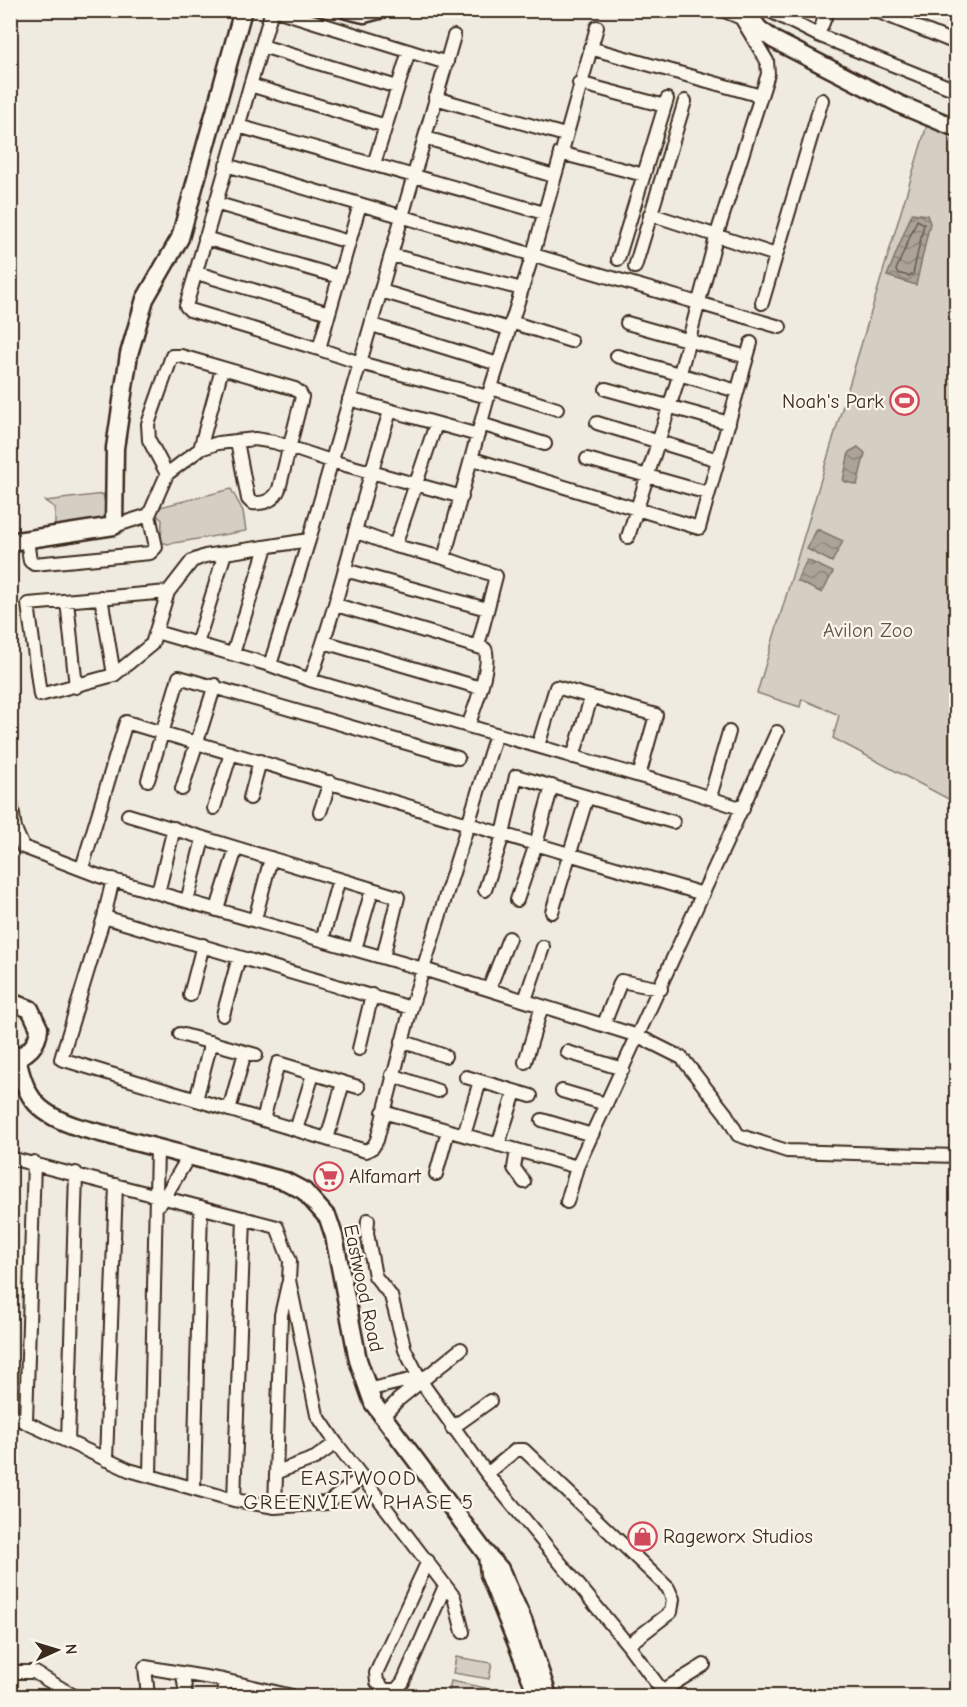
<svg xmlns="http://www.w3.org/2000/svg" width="967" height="1707" viewBox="0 0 967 1707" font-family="'Comic Neue',sans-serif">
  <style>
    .park { fill: #d5cec3; stroke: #887c70; stroke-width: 1.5 }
    .water { fill: url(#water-waves); stroke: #7f7367; stroke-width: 1.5 }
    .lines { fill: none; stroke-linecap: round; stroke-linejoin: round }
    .shore { stroke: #685a4e; stroke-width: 1.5 }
    .street-casing { stroke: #3b2a1e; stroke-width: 16 }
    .secondary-casing { stroke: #3b2a1e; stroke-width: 21 }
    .street { stroke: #fbf7ec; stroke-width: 12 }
    .secondary { stroke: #fbf7ec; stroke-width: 16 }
    .labels { text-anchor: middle; stroke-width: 4.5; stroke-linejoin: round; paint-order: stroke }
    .poi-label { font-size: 20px; fill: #3b2a1e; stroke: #fbf7ec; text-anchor: start }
    .park-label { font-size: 20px; fill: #625347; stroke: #fbf7ec }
    .street-label { font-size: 20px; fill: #3b2a1e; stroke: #fbf7ec }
    .neighbourhood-label { font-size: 21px; letter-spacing: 1.5px; fill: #3b2a1e; stroke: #fbf7ec }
  </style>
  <defs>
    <pattern id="water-waves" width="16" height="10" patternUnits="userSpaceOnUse" patternTransform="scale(1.5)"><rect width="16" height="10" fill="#aca397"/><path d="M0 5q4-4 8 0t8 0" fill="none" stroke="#8d857b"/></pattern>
  </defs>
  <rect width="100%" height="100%" fill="#f0ebe0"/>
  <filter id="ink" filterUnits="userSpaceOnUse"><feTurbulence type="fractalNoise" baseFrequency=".0167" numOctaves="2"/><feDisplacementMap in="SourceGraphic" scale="12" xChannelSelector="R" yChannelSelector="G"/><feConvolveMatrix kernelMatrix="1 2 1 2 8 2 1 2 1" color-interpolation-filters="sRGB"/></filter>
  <g filter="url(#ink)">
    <!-- park -->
    <path class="park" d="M929,118L956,131V803L833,738L839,715L802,699L800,707L757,693Z
      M231,489L243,511L246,531L168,544L161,542L162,520L156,514V508Z
      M103,494L107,513L103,523L55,529V508L45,501Z
      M456,1657L492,1663L489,1679L453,1673Z
      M451,1681L486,1688L485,1696H448Z"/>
    <!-- water -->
    <path class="water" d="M912,213L927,215L930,223L916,285L887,276Z
      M858,447L865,453L857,485L843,481L849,452Z
      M817,529L843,541L832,562L807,549Z
      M807,560L833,572L822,593L797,581Z"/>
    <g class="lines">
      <!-- shore -->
      <path class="shore" d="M917,220L924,224L913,274L909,276L897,273L896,270Z"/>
      <defs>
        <path id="street" d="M276,10L447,63
          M768,10L818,35L956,90
          M874,10L956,43
          M818,35L828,10
          M262,46L397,87
          M590,48L761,96
          M579,83L665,106
          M250,85L386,126
          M435,98L565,135
          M238,126L544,213
          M426,138L554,176
          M560,153L644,175
          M374,164L409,51
          M226,165L780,327
          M215,203L349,242
          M650,214L776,255
          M205,238L339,277
          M391,255L522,289
          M618,259L667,99
          M635,267L685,101
          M197,273L329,313L319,349L190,310L186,306L272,10
          M381,291L509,329
          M762,303L822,100
          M329,313L360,204
          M511,322L571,341
          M627,323L747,357
          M372,325L498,364
          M319,349L360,363L488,397
          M617,356L737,391
          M491,388L557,409
          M606,389L729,423
          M349,399L478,435
          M597,423L718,460
          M481,424L545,444
          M200,449L222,369
          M473,459L699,528L751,343
          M587,459L708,493
          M167,474L149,440L148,424L172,356H181L295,389L300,393L302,397L279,489C274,501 264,504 252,503L248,499L237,441
          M114,526L149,515L167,474L200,449L218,443L255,439L274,442L331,461L462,497
          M357,532L395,546L444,558L488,397L533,254L597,27
          M628,537L680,373L717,234L768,74L767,61L741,18L722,10
          M27,540L30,561L34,564L150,553L156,547L149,515
          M395,546L436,424
          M444,558L496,576L478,646
          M345,570L487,609
          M168,592L192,561L205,556L309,540L454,36
          M168,592L152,644L114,675L40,695L28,604Z
          M101,597L114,675
          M67,601L76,687
          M336,605L485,649C492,663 474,710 468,726
          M156,632L270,665L309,540
          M324,642L481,688
          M197,644L225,553
          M233,654L266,547
          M270,665L310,680L674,786L743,809
          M310,680C343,592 360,500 390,412
          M538,746L556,687L656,715L639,776
          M573,757L591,698
          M148,780L179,677L458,758
          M182,789L215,685
          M10,794L15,829L23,847L31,850L99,876L423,969L638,1036L682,1058L726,1114L738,1135L787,1151L956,1156
          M710,797L729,732
          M250,798L260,761
          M214,808L231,753
          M320,812L330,782
          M128,815L398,897L383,957
          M82,868L126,722L703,894
          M113,879L104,917L61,1059L366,1151L373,1147L377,1140L411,1008L496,734
          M485,890L503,835L516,776L673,822
          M158,893L174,828
          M517,900L536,844L552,786
          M187,901L203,839
          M217,909L236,849
          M552,912L587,797
          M104,917L411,1008
          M255,919L271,858
          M322,940L339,879
          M355,949L372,890
          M489,989L509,938
          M190,995L203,945
          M525,1000L543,947
          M223,1015L239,957
          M604,1024L621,981L661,989
          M180,1034L256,1055
          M402,1041L445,1056
          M359,1049L372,995
          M567,1052L623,1069
          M525,1062L542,1006
          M392,1075L438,1091
          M466,1077L531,1096
          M562,1091L606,1104
          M196,1100L211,1042
          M229,1110L245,1052
          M383,1112L577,1167
          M263,1120L278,1063L358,1087
          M542,1120L592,1135
          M296,1130L313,1074
          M464,1135L480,1081
          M327,1139L343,1083
          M498,1145L515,1092
          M517,1150L514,1168L524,1182
          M10,1158L277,1227L290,1261L289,1280L317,1415L336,1443L454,1597L463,1632
          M436,1174L448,1131
          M567,1202L577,1167L777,732
          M161,1203L189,1156
          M368,1220L367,1233L375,1276L391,1296L405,1350L422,1383L487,1474L628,1645L666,1696
          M367,1390L427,1376
          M10,1415L129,1470L234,1500L275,1507L327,1503L363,1477
          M381,1418L398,1400L461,1349
          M26,1421L34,1162
          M452,1428L490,1401
          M68,1442L76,1173
          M106,1460L116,1185
          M277,1472L315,1458L336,1443
          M487,1474L516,1450H524L668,1588L673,1599L671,1612L628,1645
          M150,1475L157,1148
          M194,1488L201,1207
          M234,1500L244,1218
          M275,1507L281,1315L288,1284
          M428,1561L376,1673L377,1682L385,1690H396L403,1682L445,1586
          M10,1672H34L74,1696
          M183,1674L186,1696
          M223,1680L225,1696
          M662,1691L704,1665
          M148,1696L145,1667L223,1680L292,1696"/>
        <path id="secondary" d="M347,10L364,14L379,10
          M745,10L759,29L774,40L901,105L956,128
          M10,542L114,526L115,448L129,354L145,299L180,238L243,10
          M10,1002L30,1009L39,1028C38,1044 28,1057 10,1057
          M17,1057C25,1100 39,1115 81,1128L285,1181L304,1191L328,1218L334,1236L358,1360L373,1403L487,1555L500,1569L523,1620L548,1696
          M487,1555L489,1574L535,1689"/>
      </defs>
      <!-- street casing -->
      <use href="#street" class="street-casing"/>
      <!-- secondary casing -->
      <use href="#secondary" class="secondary-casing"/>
      <!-- street -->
      <use href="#street" class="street"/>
      <!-- secondary -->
      <use href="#secondary" class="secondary"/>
    </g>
  </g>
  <!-- icons -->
  <defs>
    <symbol id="stadium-ring" viewBox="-11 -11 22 22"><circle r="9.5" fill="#fbf7ec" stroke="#d1495b" stroke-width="1.5"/><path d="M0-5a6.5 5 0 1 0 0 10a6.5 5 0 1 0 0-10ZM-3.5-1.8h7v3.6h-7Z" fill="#d1495b"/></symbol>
    <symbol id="supermarket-ring" viewBox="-11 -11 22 22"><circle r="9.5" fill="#fbf7ec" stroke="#d1495b" stroke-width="1.5"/><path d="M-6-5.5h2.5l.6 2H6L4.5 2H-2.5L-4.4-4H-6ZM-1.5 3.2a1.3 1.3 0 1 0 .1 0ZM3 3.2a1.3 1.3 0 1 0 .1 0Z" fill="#d1495b"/></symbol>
    <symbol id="shop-ring" viewBox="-11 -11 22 22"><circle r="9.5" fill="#fbf7ec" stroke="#d1495b" stroke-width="1.5"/><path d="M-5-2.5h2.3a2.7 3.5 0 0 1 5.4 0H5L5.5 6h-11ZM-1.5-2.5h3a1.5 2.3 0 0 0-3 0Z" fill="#d1495b"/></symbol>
  </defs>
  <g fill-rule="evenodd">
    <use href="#stadium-ring" x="888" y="384" width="33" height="33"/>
    <use href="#supermarket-ring" x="312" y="1160" width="33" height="33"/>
    <use href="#shop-ring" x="626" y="1520" width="33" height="33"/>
  </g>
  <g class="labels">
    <!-- poi labels -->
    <g class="poi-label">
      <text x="884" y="408" text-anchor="end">Noah's Park</text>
      <text x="349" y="1183">Alfamart</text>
      <text x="663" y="1543">Rageworx Studios</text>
    </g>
    <!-- park labels -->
    <g class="park-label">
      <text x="868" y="637">Avilon Zoo</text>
    </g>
    <!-- street labels -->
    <g class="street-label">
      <text transform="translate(364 1288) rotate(78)" y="7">Eastwood Road</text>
    </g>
    <!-- neighbourhood labels -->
    <g class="neighbourhood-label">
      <text x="359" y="1485">EASTWOOD<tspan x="359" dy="24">GREENVIEW PHASE 5</tspan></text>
    </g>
  </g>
  <!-- margin -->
  <rect width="967" height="1707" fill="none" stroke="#fbf7ec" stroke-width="36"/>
  <rect x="18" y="18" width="931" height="1671" fill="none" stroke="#3b2a1e" stroke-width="2" filter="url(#ink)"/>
  <!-- north arrow -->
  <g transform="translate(57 1650) rotate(86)" stroke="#fbf7ec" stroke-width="4.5" paint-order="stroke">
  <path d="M0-4.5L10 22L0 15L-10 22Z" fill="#3b2a1e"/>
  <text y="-9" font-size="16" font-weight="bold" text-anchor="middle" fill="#3b2a1e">N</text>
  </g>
</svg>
